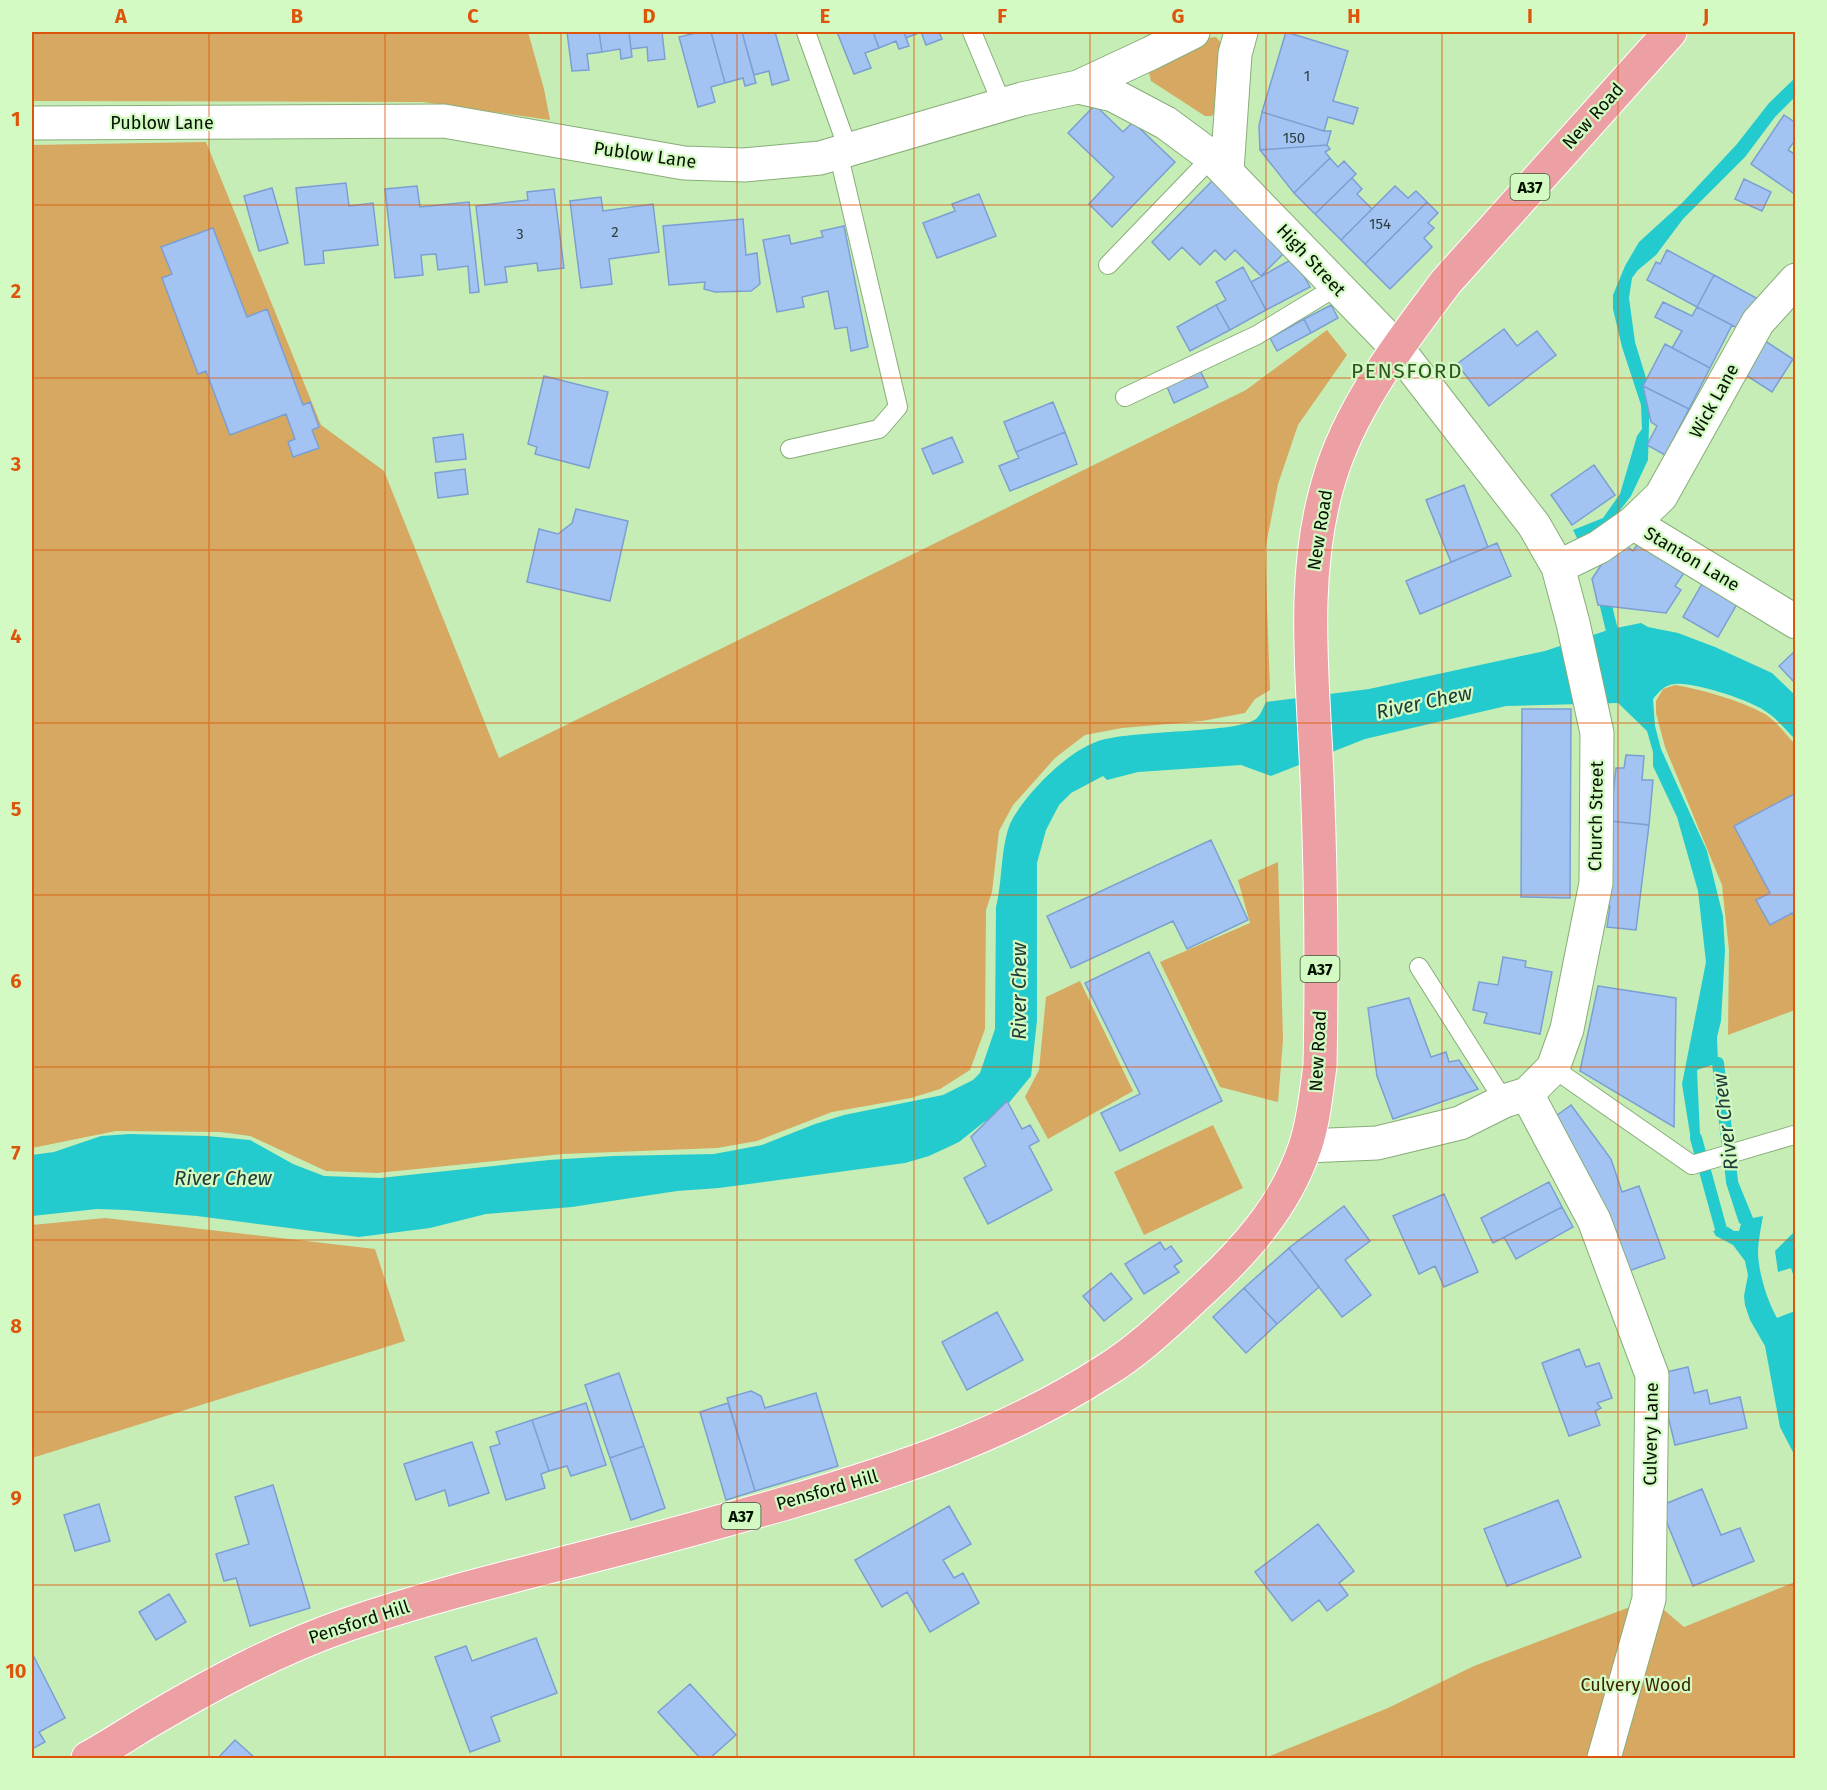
<svg xmlns="http://www.w3.org/2000/svg" width="1827" height="1790" viewBox="0 0 1827 1790" font-family="'Fira Sans',sans-serif">
  <style>
    .green { fill: #d6a862 }
    .water { fill: #23cbce }
    .lines { fill: none; stroke-linecap: round; stroke-linejoin: round }
    .stream { stroke: #23cbce; stroke-width: 12 }
    .building { fill: #a3c4f3; stroke: #7b9fd2; stroke-width: 1.5 }
    .lane-casing { stroke: #88ad79; stroke-width: 20 }
    .street-casing { stroke: #88ad79; stroke-width: 35 }
    .highway-casing { stroke: #fff; stroke-width: 35 }
    .lane { stroke: #fff; stroke-width: 18 }
    .street { stroke: #fff; stroke-width: 33 }
    .highway { stroke: #eca0a3; stroke-width: 33 }
    .grid { fill: none; stroke: #dd550b; stroke-width: 1.5; stroke-opacity: 0.55 }
    .labels { text-anchor: middle; stroke-width: 4.5; stroke-linejoin: round; paint-order: stroke }
    .number-label { font-size: 15px; fill: #2c3e3e }
    .shield { fill: #d2fac2; stroke: #42573b; stroke-width: 1.5 }
    .shield-label { font-size: 16px; font-weight: bold; fill: #051101 }
    .street-label { font-size: 18px; fill: #051101; stroke: #d2fac2 }
    .park-label { font-size: 18px; fill: #3b2500; stroke: #d2fac2 }
    .water-label { font-size: 20px; font-style: italic; fill: #213a3a; stroke: #d2fac2 }
    .quarter-label { font-size: 21px; letter-spacing: 1.5px; fill: #325423; stroke: #d2fac2 }
    .neatline { fill: none; stroke: #dd550b; stroke-width: 2 }
    .grid-label { font-size: 20px; text-anchor: middle; font-weight: bold; fill: #dd550b }
  </style>
  <rect width="100%" height="100%" fill="#c5edb5"/>
  <!-- green -->
  <path class="green" d="M32,32H528L544,89L550,120L423,102L32,101Z
    M1216,37L1222,44L1218,107L1212,116H1205L1151,81L1149,73L1153,68L1207,38Z
    M206,142L321,425L384,471L499,758L1246,390L1327,330L1347,355L1298,425L1278,484L1265,550L1270,690L1255,699L1245,713L1202,721L1122,728L1085,735L1055,758L1013,805L999,831L992,892L986,910L985,1029L970,1070L940,1089L911,1098L832,1112L757,1141L717,1148L563,1154L377,1173L326,1171L250,1136L220,1132L116,1131L32,1148V145Z
    M1675,685C1704,690 1739,700 1765,714C1776,721 1786,735 1795,744V1010L1728,1035L1729,950L1722,885L1665,747L1656,713V701L1663,689Z
    M1278,862L1283,1040L1278,1102L1220,1087L1160,962L1250,923L1238,880Z
    M1080,981L1133,1091L1048,1139L1025,1097L1039,1070L1046,997Z
    M1213,1125L1243,1188L1144,1235L1114,1172Z
    M105,1218L375,1249L405,1341L32,1458V1225Z
    M1795,1582V1758H1265L1388,1708L1474,1666L1651,1599L1684,1627Z"/>
  <!-- water -->
  <path class="water" d="M1795,78V97L1775,117L1745,157L1683,219L1656,255L1638,270L1632,278L1629,298L1635,342L1650,391L1648,460L1631,496L1611,522L1581,538H1577L1573,530L1603,518L1620,494L1637,436L1642,429L1641,405L1622,347L1613,309V295L1625,266L1639,242L1683,202L1737,144L1769,103Z
    M1641,623L1648,627L1678,633L1715,647L1772,673L1795,695V739C1787,731 1778,720 1768,713C1753,701 1695,682 1675,684C1664,685 1660,691 1653,699L1655,726L1661,749L1707,851L1723,916L1725,951L1721,1021L1717,1037L1718,1063L1697,1070L1700,1135L1691,1140L1682,1084L1706,962L1698,891L1677,817L1653,766V752L1647,731L1618,703L1506,706L1365,739L1271,776L1241,765L1138,772L1107,780L1103,776L1071,793L1059,805L1046,830L1037,863V1020L1031,1076L999,1115L984,1122L959,1142L929,1156L905,1163L719,1188L677,1191L572,1207L486,1214L430,1228L359,1237L197,1216L126,1210L97,1209L32,1216V1155L54,1152L101,1136L130,1134L207,1136L250,1140L293,1164L324,1176L380,1178L549,1160L613,1156L714,1154L762,1145L815,1124L844,1115L943,1095L973,1080L980,1073L995,1029L996,907C1003,881 1000,841 1013,818C1029,791 1066,753 1096,742C1128,729 1241,734 1257,718C1261,714 1264,706 1266,702L1369,689L1545,651L1611,629Z
    M1737,1179L1753,1218L1763,1216C1761,1228 1758,1241 1758,1254C1759,1274 1767,1300 1777,1318L1795,1311V1456L1780,1427L1765,1346L1750,1320L1745,1305L1744,1296L1748,1275L1745,1261L1733,1245L1716,1236L1713,1231L1728,1227L1734,1231H1739L1741,1224L1739,1223L1726,1183Z
    M1795,1231V1280L1791,1268L1778,1272L1775,1251Z"/>
  <g class="lines">
    <!-- stream -->
    <path class="stream" d="M1606,606L1615,643
      M1718,1063L1732,1181
      M1696,1138L1721,1229"/>
  </g>
  <!-- building -->
  <path class="building" d="M567,32H599L602,52L587,54L589,70L572,71Z
    M599,32H629L632,57L621,59L620,49L602,52Z
    M629,32H662L665,59L648,61L647,47L631,49Z
    M700,32H711L725,83L711,87L715,102L698,107L679,37Z
    M711,32H742L756,83L745,86L743,78L725,83Z
    M742,32H775L789,80L772,85L769,71L754,75Z
    M837,32H873L879,48L865,53L871,68L854,74Z
    M873,32H904L909,46L899,49L896,41L879,48Z
    M904,32H939L942,39L926,45L921,32L906,38Z
    M1286,32L1348,51L1333,101L1358,108L1353,124L1328,117L1324,131L1262,112Z
    M1095,105L1123,132L1133,122L1175,162L1112,227L1089,204L1114,177L1068,133Z
    M1262,112L1324,131H1331L1327,145L1260,150L1259,126Z
    M1784,115L1796,123V139L1788,150L1796,155V195L1751,164Z
    M1327,145L1330,149L1325,152L1330,158L1294,193L1260,150Z
    M1330,158L1338,167L1344,161L1356,174L1315,214L1294,193Z
    M1352,178L1362,189L1357,194L1372,209L1341,240L1315,214Z
    M1744,179L1771,192L1762,211L1735,199Z
    M1213,180L1286,251L1261,276L1235,250L1225,260L1215,250L1200,265L1182,247L1169,260L1152,242Z
    M346,183L349,206L373,203L378,245L323,251L324,263L305,265L296,188Z
    M417,186L420,207L469,202L479,292L470,293L468,266L438,270L436,254L421,255L423,275L395,278L385,189Z
    M1395,186L1408,198L1416,191L1427,202L1365,264L1341,240Z
    M272,188L288,243L259,251L244,196Z
    M554,189L564,268L538,271L537,263L505,267L507,282L485,285L476,206L528,200L527,192Z
    M979,194L996,236L937,258L923,223L955,211L952,204Z
    M601,197L603,211L653,204L659,252L609,259L612,284L581,288L570,201Z
    M1427,202L1438,213L1428,223L1434,228L1424,238L1432,247L1390,289L1365,264Z
    M743,219L746,255L757,253L760,284L751,291L715,292L704,289L705,282L669,285L663,226Z
    M844,226L868,347L851,351L847,327L835,329L828,291L802,297L804,307L777,312L763,240L789,235L791,244L823,237L821,231Z
    M213,228L247,317L267,309L303,405L310,402L319,427L312,430L319,448L293,457L288,442L295,439L286,414L230,435L206,371L198,374L162,278L172,274L161,247Z
    M1667,250L1714,275L1697,307L1647,280L1656,262L1660,264Z
    M1294,258L1310,287L1266,310L1251,282Z
    M1243,267L1266,310L1230,330L1216,305L1226,300L1216,282Z
    M1714,275L1760,300L1743,331L1697,307Z
    M1663,302L1692,316L1697,307L1732,325L1710,368L1672,348L1682,331L1655,317Z
    M1216,305L1230,330L1190,351L1177,327Z
    M1331,305L1338,318L1311,333L1304,319Z
    M1304,319L1311,333L1277,351L1270,338Z
    M1504,329L1517,346L1537,331L1556,355L1489,406L1457,364Z
    M1762,339L1793,359L1772,392L1741,372Z
    M1665,344L1710,368L1689,409L1643,386Z
    M1198,366L1208,387L1174,403L1165,382Z
    M544,376L608,392L589,468L535,454L537,447L528,444Z
    M1643,386L1689,409L1665,455L1647,445L1657,426L1651,422Z
    M1053,402L1065,432L1016,452L1004,422Z
    M1065,432L1077,464L1010,491L999,466L1019,458L1016,452Z
    M463,434L466,459L436,462L433,438Z
    M952,437L963,462L933,474L922,449Z
    M1594,465L1615,495L1572,525L1551,495Z
    M465,469L468,494L438,498L435,473Z
    M1464,485L1488,547L1451,562L1426,500Z
    M576,509L628,521L610,601L527,582L539,529L558,534L572,523Z
    M1641,539L1686,570L1675,586L1681,590L1666,613L1598,605L1592,579L1611,550L1621,542L1633,551Z
    M1497,543L1511,576L1420,614L1406,581Z
    M1702,584L1737,604L1718,637L1683,617Z
    M1795,651L1796,652V684L1779,666Z
    M1522,709H1571L1570,898L1521,897Z
    M1626,755L1644,756L1642,780H1653L1649,825L1610,821L1616,768H1624Z
    M1796,793V919L1792,913L1770,925L1756,900L1770,893L1734,826Z
    M1610,821L1649,825L1636,930L1607,927L1610,906L1599,905Z
    M1211,840L1248,920L1187,949L1173,921L1071,968L1047,916Z
    M1149,952L1222,1101L1120,1151L1101,1113L1140,1094L1085,983Z
    M1503,957L1526,961L1525,967L1552,972L1540,1034L1484,1023L1487,1013L1473,1010L1479,982L1498,985Z
    M1598,986L1676,998L1674,1127L1580,1071Z
    M1409,998L1431,1057L1446,1052L1449,1062L1459,1060L1478,1089L1393,1119L1377,1076L1368,1008Z
    M1007,1101L1022,1129L1030,1125L1039,1141L1029,1146L1052,1190L988,1224L964,1178L986,1166L971,1137Z
    M1571,1105L1611,1159L1622,1192L1639,1186L1665,1258L1623,1273L1556,1116Z
    M1549,1182L1562,1207L1493,1243L1481,1218Z
    M1444,1194L1478,1272L1444,1287L1435,1266L1419,1274L1393,1216Z
    M1344,1206L1370,1241L1345,1260L1371,1295L1342,1317L1289,1248Z
    M1562,1207L1573,1227L1516,1259L1504,1237Z
    M1160,1242L1165,1250L1171,1246L1182,1261L1174,1266L1179,1272L1144,1294L1125,1264Z
    M1289,1248L1319,1287L1277,1324L1244,1288Z
    M1111,1273L1132,1299L1104,1321L1083,1296Z
    M1244,1288L1277,1324L1246,1353L1213,1317Z
    M997,1312L1023,1360L967,1390L942,1342Z
    M1579,1349L1586,1367L1599,1363L1612,1398L1597,1403L1601,1408L1595,1411L1600,1425L1569,1436L1542,1363Z
    M1688,1367L1694,1393L1707,1390L1710,1404L1740,1397L1747,1428L1675,1445L1658,1374Z
    M619,1373L644,1446L610,1458L585,1385Z
    M751,1391L761,1396L765,1408L816,1393L838,1466L755,1491L727,1398Z
    M586,1403L606,1465L571,1476L567,1466L549,1471L532,1420Z
    M728,1403L755,1491L726,1500L700,1412Z
    M532,1420L549,1471L541,1474L545,1488L506,1500L490,1447L500,1444L496,1432Z
    M472,1442L489,1493L449,1506L445,1490L416,1500L404,1464Z
    M644,1446L665,1508L631,1520L610,1458Z
    M273,1485L310,1608L250,1626L236,1578L224,1581L216,1554L249,1544L235,1497Z
    M1702,1489L1721,1535L1740,1528L1754,1561L1693,1586L1660,1506Z
    M1558,1500L1581,1557L1507,1586L1484,1529Z
    M99,1504L110,1541L75,1551L64,1515Z
    M949,1506L971,1544L943,1560L954,1578L963,1573L979,1603L930,1632L907,1592L882,1607L855,1560Z
    M1318,1524L1354,1571L1339,1583L1348,1595L1327,1611L1319,1600L1292,1621L1255,1572Z
    M169,1594L186,1622L156,1640L139,1612Z
    M536,1638L557,1693L491,1717L500,1741L470,1752L435,1657L466,1646L472,1661Z
    M32,1653L65,1718L39,1732L45,1742L32,1749Z
    M690,1684L736,1735L710,1758H700L658,1712Z
    M235,1740L255,1758H218Z"/>
  <g class="lines">
    <defs>
      <path id="lane" d="M806,32L848,149
        M972,32L1002,104
        M1108,265L1212,157
        M1125,397L1257,335L1336,287
        M790,449L879,429L898,407L838,152
        M1419,967L1504,1101
        M1553,1068L1692,1165L1794,1135"/>
      <path id="street" d="M1078,87L1151,53L1193,32
        M32,123L444,121L684,163L744,165L820,158L1022,99L1078,87L1113,95L1166,123L1212,157L1397,348L1534,525L1558,567L1573,623L1597,733L1596,883L1567,1029L1553,1068L1527,1094L1504,1101L1460,1123L1377,1143L1306,1146
        M1227,171L1235,54L1241,32
        M1633,523L1661,496L1758,322L1796,280
        M1558,567L1599,547L1633,523L1796,622
        M1527,1094L1594,1220L1652,1375L1649,1599L1604,1758"/>
      <path id="highway" d="M88,1758C112,1745 135,1729 158,1716C218,1681 280,1648 346,1625C433,1595 522,1574 611,1551C668,1536 726,1520 783,1504C896,1471 1006,1435 1105,1371C1139,1350 1168,1322 1197,1295C1243,1253 1285,1207 1305,1147C1314,1121 1316,1093 1320,1066C1322,970 1321,873 1317,777C1313,679 1300,575 1329,480C1350,407 1401,342 1446,282L1670,32"/>
    </defs>
    <!-- lane casing -->
    <use href="#lane" class="lane-casing"/>
    <!-- street casing -->
    <use href="#street" class="street-casing"/>
    <!-- highway casing -->
    <use href="#highway" class="highway-casing"/>
    <!-- lane -->
    <use href="#lane" class="lane"/>
    <!-- street -->
    <use href="#street" class="street"/>
    <!-- highway -->
    <use href="#highway" class="highway"/>
  </g>
  <!-- grid -->
  <path class="grid" d="M209,32V1758M385,32V1758M561,32V1758M737,32V1758M914,32V1758M1090,32V1758M1266,32V1758M1442,32V1758M1618,32V1758M32,205H1796M32,378H1796M32,550H1796M32,723H1796M32,895H1796M32,1067H1796M32,1240H1796M32,1412H1796M32,1585H1796"/>
  <g class="labels">
    <!-- number labels -->
    <g class="number-label">
      <text x="1307" y="81">1</text>
      <text x="1294" y="143">150</text>
      <text x="1380" y="229">154</text>
      <text x="615" y="237">2</text>
      <text x="520" y="239">3</text>
    </g>
    <!-- shield labels -->
    <g class="shield">
      <rect x="1510.5" y="174" width="39" height="26" rx="4.5"/>
      <rect x="1300.5" y="956" width="39" height="26" rx="4.5"/>
      <rect x="721.5" y="1503" width="39" height="26" rx="4.5"/>
    </g>
    <g class="shield-label">
      <text x="1530" y="193">A37</text>
      <text x="1320" y="975">A37</text>
      <text x="741" y="1522">A37</text>
    </g>
    <!-- street labels -->
    <g class="street-label">
      <text transform="translate(1593 116) rotate(-48)" y="6">New Road</text>
      <text x="162" y="129">Publow Lane</text>
      <text transform="translate(645 155) rotate(8)" y="6">Publow Lane</text>
      <text transform="translate(1311 260) rotate(47)" y="6">High Street</text>
      <text transform="translate(1714 401) rotate(-61)" y="6">Wick Lane</text>
      <text transform="translate(1320 530) rotate(-81)" y="6">New Road</text>
      <text transform="translate(1692 559) rotate(31)" y="6">Stanton Lane</text>
      <text transform="translate(1596 816) rotate(-89)" y="6">Church Street</text>
      <text transform="translate(1318 1051) rotate(-87)" y="6">New Road</text>
      <text transform="translate(1651 1434) rotate(-89)" y="6">Culvery Lane</text>
      <text transform="translate(827 1490) rotate(-16)" y="6">Pensford Hill</text>
      <text transform="translate(359 1622) rotate(-18)" y="6">Pensford Hill</text>
    </g>
    <!-- park labels -->
    <g class="park-label">
      <text x="1636" y="1691">Culvery Wood</text>
    </g>
    <!-- water labels -->
    <g class="water-label">
      <text transform="translate(1424 702) rotate(-12)" y="7">River Chew</text>
      <text transform="translate(1019 991) rotate(-90)" y="7">River Chew</text>
      <text transform="translate(1725 1122) rotate(-97)" y="7">River Chew</text>
      <text x="223" y="1185">River Chew</text>
    </g>
    <!-- quarter labels -->
    <g class="quarter-label">
      <text x="1407" y="378">PENSFORD</text>
    </g>
  </g>
  <!-- border -->
  <rect width="1827" height="1790" fill="none" stroke="#d2fac2" stroke-width="66"/>
  <rect x="33" y="33" width="1761" height="1724" class="neatline"/>
  <g class="grid-label">
    <text x="121" y="23">A</text>
    <text x="297" y="23">B</text>
    <text x="473" y="23">C</text>
    <text x="649" y="23">D</text>
    <text x="825" y="23">E</text>
    <text x="1002" y="23">F</text>
    <text x="1178" y="23">G</text>
    <text x="1354" y="23">H</text>
    <text x="1530" y="23">I</text>
    <text x="1706" y="23">J</text>
    <text x="16" y="126">1</text>
    <text x="16" y="298">2</text>
    <text x="16" y="471">3</text>
    <text x="16" y="643">4</text>
    <text x="16" y="816">5</text>
    <text x="16" y="988">6</text>
    <text x="16" y="1160">7</text>
    <text x="16" y="1333">8</text>
    <text x="16" y="1505">9</text>
    <text x="16" y="1678">10</text>
  </g>
</svg>
